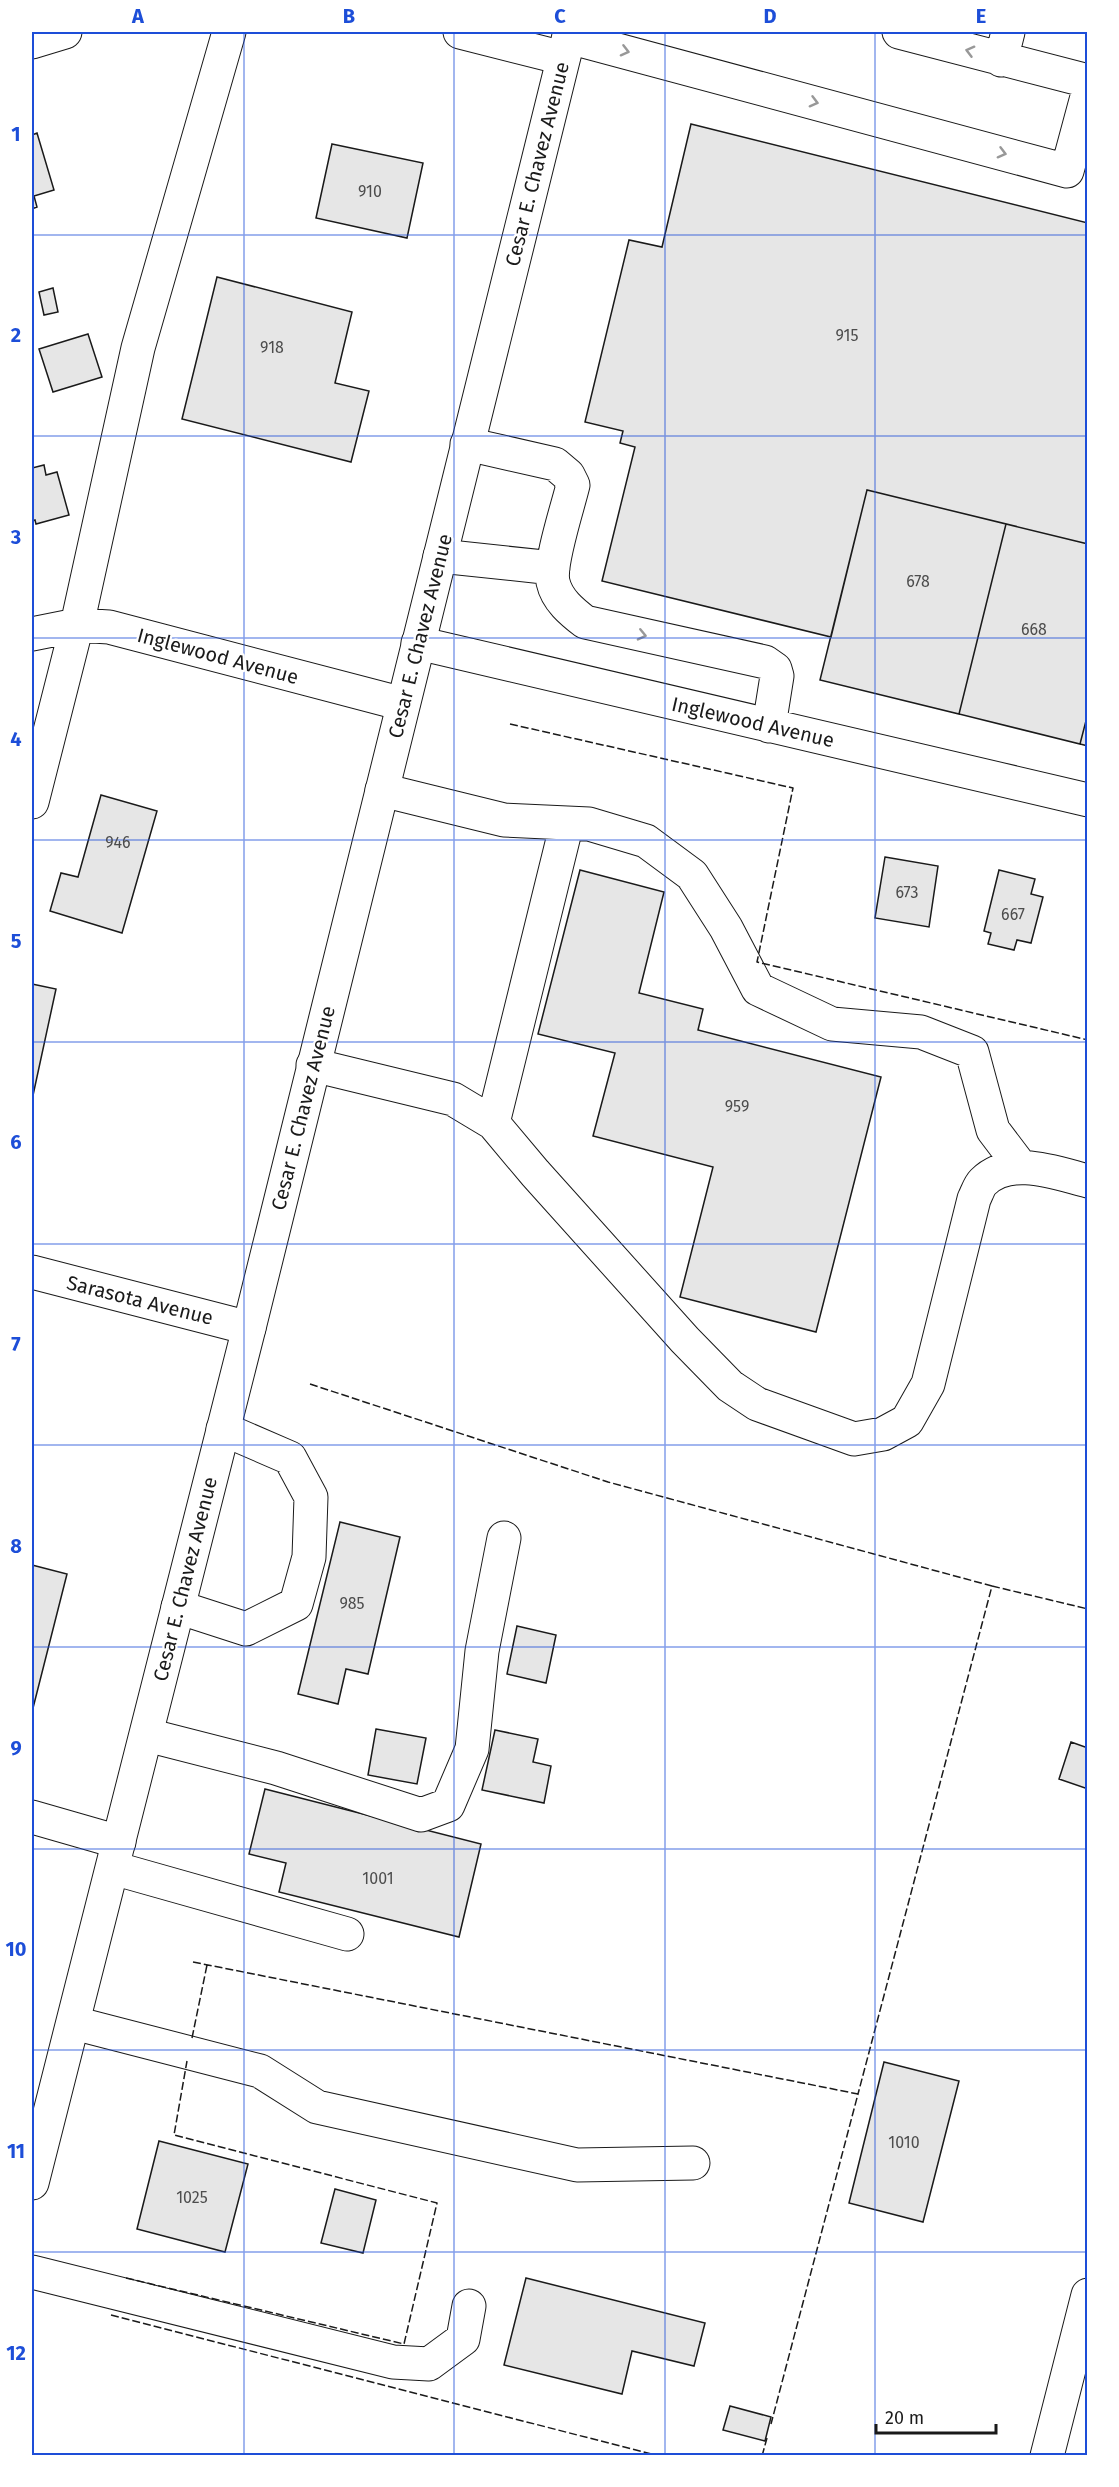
<svg xmlns="http://www.w3.org/2000/svg" width="1119" height="2487" viewBox="0 0 1119 2487" font-family="'Fira Sans',sans-serif">
  <style>
    .building { fill: #e6e6e6; stroke: #1a1a1a; stroke-width: 1.5 }
    .lines { fill: none; stroke-linecap: round; stroke-linejoin: round }
    .minor-casing { stroke: #1a1a1a; stroke-width: 35 }
    .major-casing { stroke: #1a1a1a; stroke-width: 35 }
    .minor { stroke: #fff; stroke-width: 33 }
    .major { stroke: #fff; stroke-width: 33 }
    .fence { stroke: #1a1a1a; stroke-width: 1.5; stroke-dasharray: 8 3; stroke-linecap: butt }
    .oneway { stroke: #989898 }
    .grid { fill: none; stroke: #1d4ed8; stroke-width: 1.5; stroke-opacity: 0.55 }
    .labels { text-anchor: middle; stroke-width: 4.5; stroke-linejoin: round; paint-order: stroke }
    .number-label { font-size: 16px; fill: #4d4d4d }
    .street-label { font-size: 20px; fill: #1a1a1a; stroke: #fff }
    .neatline { fill: none; stroke: #1d4ed8; stroke-width: 2 }
    .grid-label { font-size: 20px; text-anchor: middle; font-weight: bold; fill: #1d4ed8 }
  </style>
  <rect width="100%" height="100%" fill="#fff"/>
  <!-- building -->
  <path class="building" d="M691,124L1088,223V544L867,490L831,637L602,581L635,447L620,443L623,431L585,422L629,240L662,247Z
    M37,133L54,190L34,196L37,207L32,209V135Z
    M332,144L423,163L407,238L316,218Z
    M217,277L352,312L335,383L369,391L351,462L182,419Z
    M53,288L58,312L44,315L39,292Z
    M88,334L102,377L53,392L39,349Z
    M44,465L46,475L57,472L69,515L36,524L35,520L32,521V468Z
    M867,490L1006,524L959,714L820,680Z
    M1006,524L1088,544V713L1080,744L959,714Z
    M1088,713V746L1080,744Z
    M101,795L157,811L122,933L50,911L61,873L78,877Z
    M885,857L938,866L929,927L875,918Z
    M580,870L664,892L639,993L703,1009L698,1030L881,1077L816,1332L680,1297L713,1167L593,1136L615,1053L538,1034Z
    M999,870L1035,879L1031,894L1043,897L1031,943L1017,940L1014,950L988,944L991,933L984,931Z
    M32,984L56,989L32,1100Z
    M340,1522L400,1537L368,1674L346,1669L338,1704L298,1694Z
    M32,1565L67,1574L32,1712Z
    M517,1626L556,1635L546,1683L507,1674Z
    M376,1729L426,1738L417,1784L368,1775Z
    M495,1730L538,1739L533,1762L551,1766L544,1803L482,1790Z
    M1071,1742L1088,1748V1789L1059,1779Z
    M265,1789L481,1844L459,1937L279,1892L286,1863L249,1854Z
    M884,2062L959,2081L923,2222L849,2203Z
    M159,2141L248,2164L225,2252L137,2229Z
    M335,2189L376,2200L363,2253L321,2243Z
    M526,2278L705,2323L694,2366L632,2351L622,2394L504,2365Z
    M730,2406L771,2417L765,2441L723,2430Z"/>
  <g class="lines">
    <defs>
      <path id="minor" d="M460,32L563,58
        M899,32L1088,81
        M569,37L1067,171L1088,93
        M32,42L65,32
        M1001,60L1008,32
        M467,444L555,464L568,475L573,485C568,506 549,563 553,582C557,600 572,612 585,622L765,662L775,669L777,676L769,726
        M440,556L553,568
        M32,634L77,625L109,627L403,704
        M418,643L1088,800
        M382,790L504,820L589,824L646,841L692,875L726,928L758,989L832,1024L921,1032L972,1052L993,1130L1021,1167
        M32,802L77,625L138,348L229,32
        M313,1065L453,1099L493,1123L535,1173L685,1340L730,1386L757,1404L854,1439L883,1434L907,1421L928,1384L974,1199C977,1193 979,1186 983,1182C1010,1155 1056,1173 1088,1181
        M493,1123L567,823
        M32,1272L249,1328
        M178,1607L246,1629L296,1604L309,1557L311,1497L290,1458L223,1429
        M147,1735L276,1768L421,1815L448,1805L472,1749L482,1651L504,1538
        M32,1817L119,1842
        M113,1868L347,1934
        M74,2023L260,2071L317,2107L577,2165L693,2163
        M32,2272L393,2362L429,2364L463,2339L469,2306
        M1047,2456L1088,2295"/>
      <path id="major" d="M32,2183L249,1328L570,32"/>
    </defs>
    <!-- minor casing -->
    <use href="#minor" class="minor-casing"/>
    <!-- major casing -->
    <use href="#major" class="major-casing"/>
    <!-- minor -->
    <use href="#minor" class="minor"/>
    <!-- major -->
    <use href="#major" class="major"/>
    <!-- fence -->
    <path class="fence" d="M510,724L793,788L757,962L1088,1040
      M310,1384L608,1482L992,1586L858,2094
      M992,1586L1088,1609
      M193,1962L858,2094L771,2424
      M192,2038L207,1965
      M126,2278L404,2344L437,2203L174,2135L187,2061
      M111,2315L659,2456
      M762,2456L767,2438"/>
  </g>
  <!-- one-way arrows -->
  <defs><path id="oneway-chevron" d="M-2-3.5L2.5 0L-2 3.5" fill="none" stroke-width="1.6" stroke-linecap="round" stroke-linejoin="round" transform="scale(1.5)"/></defs>
  <g class="oneway">
    <use href="#oneway-chevron" transform="translate(625 51) rotate(14)"/>
    <use href="#oneway-chevron" transform="translate(970 51) rotate(-165)"/>
    <use href="#oneway-chevron" transform="translate(814 102) rotate(15)"/>
    <use href="#oneway-chevron" transform="translate(1002 153) rotate(15)"/>
    <use href="#oneway-chevron" transform="translate(642 635) rotate(13)"/>
  </g>
  <!-- grid -->
  <path class="grid" d="M244,32V2456M454,32V2456M665,32V2456M875,32V2456M32,235H1088M32,436H1088M32,638H1088M32,840H1088M32,1042H1088M32,1244H1088M32,1445H1088M32,1647H1088M32,1849H1088M32,2050H1088M32,2252H1088"/>
  <g class="labels">
    <!-- number labels -->
    <g class="number-label">
      <text x="370" y="197">910</text>
      <text x="847" y="341">915</text>
      <text x="272" y="353">918</text>
      <text x="918" y="587">678</text>
      <text x="1034" y="635">668</text>
      <text x="118" y="848">946</text>
      <text x="907" y="898">673</text>
      <text x="1013" y="920">667</text>
      <text x="737" y="1112">959</text>
      <text x="352" y="1609">985</text>
      <text x="378" y="1884">1001</text>
      <text x="904" y="2148">1010</text>
      <text x="192" y="2203">1025</text>
    </g>
    <!-- street labels -->
    <g class="street-label">
      <text transform="translate(537 164) rotate(-76)" y="7">Cesar E. Chavez Avenue</text>
      <text transform="translate(420 636) rotate(-76)" y="7">Cesar E. Chavez Avenue</text>
      <text transform="translate(218 656) rotate(15)" y="7">Inglewood Avenue</text>
      <text transform="translate(753 722) rotate(13)" y="7">Inglewood Avenue</text>
      <text transform="translate(303 1108) rotate(-76)" y="7">Cesar E. Chavez Avenue</text>
      <text transform="translate(140 1300) rotate(14)" y="7">Sarasota Avenue</text>
      <text transform="translate(185 1579) rotate(-76)" y="7">Cesar E. Chavez Avenue</text>
    </g>
  </g>
  <!-- border -->
  <rect width="1119" height="2487" fill="none" stroke="#ffffff" stroke-width="66"/>
  <!-- scale -->
  <path d="M876 2424v9h120v-9" fill="none" stroke="#1a1a1a" stroke-width="3"/>
  <text x="885" y="2424" font-size="18" fill="#1a1a1a" stroke="#ffffff" stroke-width="4.5" paint-order="stroke">20 m</text>
  <rect x="33" y="33" width="1053" height="2421" class="neatline"/>
  <g class="grid-label">
    <text x="138" y="23">A</text>
    <text x="349" y="23">B</text>
    <text x="560" y="23">C</text>
    <text x="770" y="23">D</text>
    <text x="981" y="23">E</text>
    <text x="16" y="141">1</text>
    <text x="16" y="342">2</text>
    <text x="16" y="544">3</text>
    <text x="16" y="746">4</text>
    <text x="16" y="948">5</text>
    <text x="16" y="1149">6</text>
    <text x="16" y="1351">7</text>
    <text x="16" y="1553">8</text>
    <text x="16" y="1755">9</text>
    <text x="16" y="1956">10</text>
    <text x="16" y="2158">11</text>
    <text x="16" y="2360">12</text>
  </g>
</svg>
